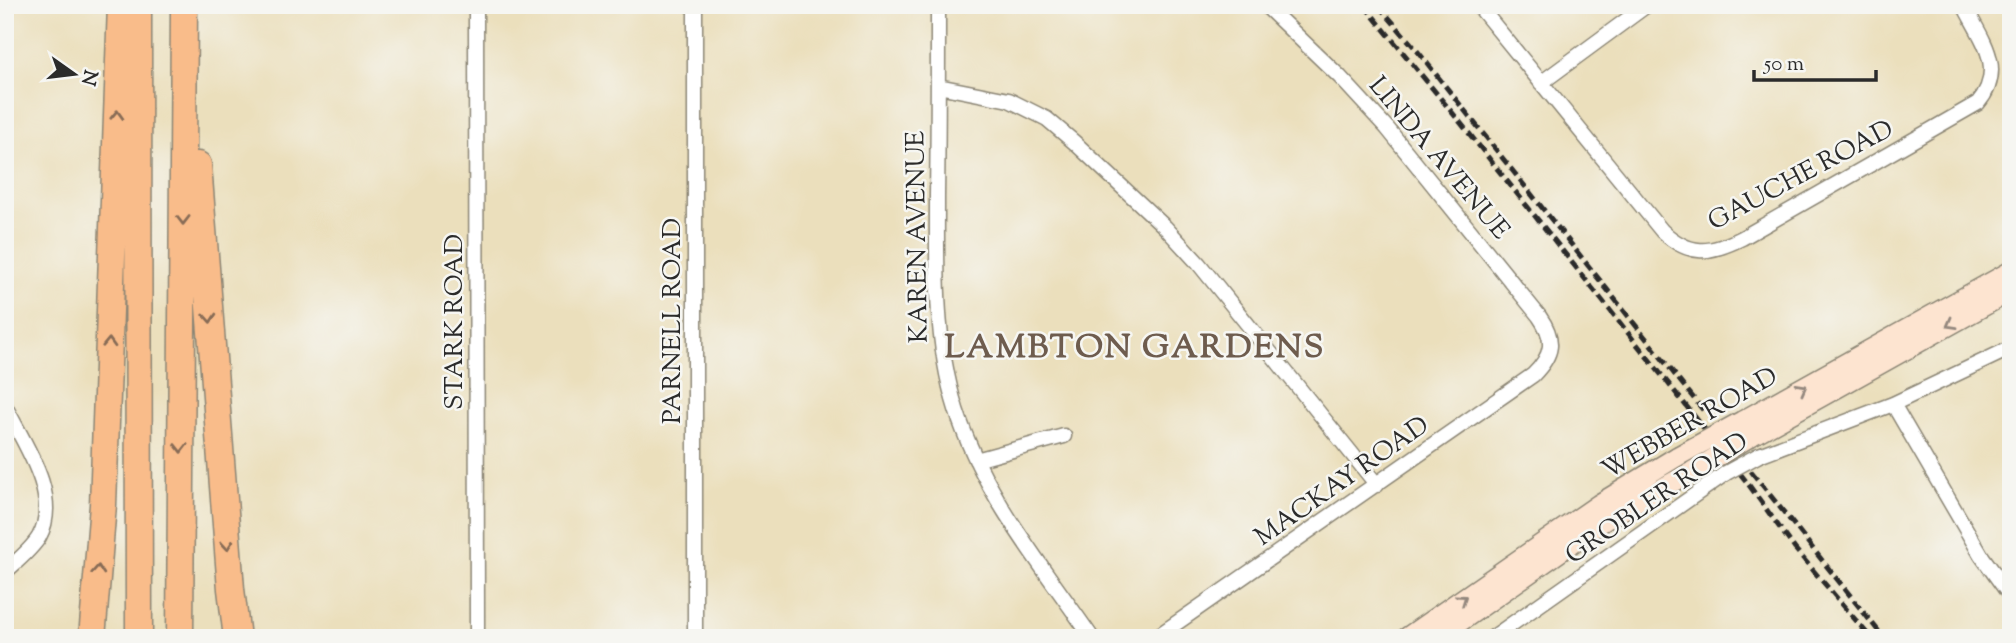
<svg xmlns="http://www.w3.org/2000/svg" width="2016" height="643" viewBox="0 0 2016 643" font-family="'Sorts Mill Goudy',serif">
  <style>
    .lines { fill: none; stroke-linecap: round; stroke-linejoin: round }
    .minor-casing { stroke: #8b8574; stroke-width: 17 }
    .secondary-casing { stroke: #8b8574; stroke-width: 22 }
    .motorway-casing { stroke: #8b8574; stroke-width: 29 }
    .minor { stroke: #fff; stroke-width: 14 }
    .secondary { stroke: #fde4d0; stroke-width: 19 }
    .motorway { stroke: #f9bc8a; stroke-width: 26 }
    .rail { stroke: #2b2b2b; stroke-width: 5; stroke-dasharray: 10 5; stroke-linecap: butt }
    .minor-bridge-casing { stroke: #8b8574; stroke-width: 17; stroke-linecap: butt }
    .secondary-bridge-casing { stroke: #8b8574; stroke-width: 22; stroke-linecap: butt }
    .minor-bridge { stroke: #fff; stroke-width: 14 }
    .secondary-bridge { stroke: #fde4d0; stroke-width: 19 }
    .oneway { stroke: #886c56 }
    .oneway2 { stroke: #94887e }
    .labels { text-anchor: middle; stroke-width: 5; stroke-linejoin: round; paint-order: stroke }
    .street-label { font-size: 26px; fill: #2b2b2b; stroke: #f6f6f2 }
    .district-label { font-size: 33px; font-weight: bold; letter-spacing: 2px; fill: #6e5c4e; stroke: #f6f6f2 }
  </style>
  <rect width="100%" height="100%" fill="#f6f6f2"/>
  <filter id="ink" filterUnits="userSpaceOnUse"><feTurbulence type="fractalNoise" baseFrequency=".0143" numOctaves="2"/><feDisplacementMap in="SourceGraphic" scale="14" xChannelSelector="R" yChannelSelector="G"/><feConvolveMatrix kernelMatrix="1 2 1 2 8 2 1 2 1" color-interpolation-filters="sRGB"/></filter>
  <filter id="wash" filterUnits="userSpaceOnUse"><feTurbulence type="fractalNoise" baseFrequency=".00686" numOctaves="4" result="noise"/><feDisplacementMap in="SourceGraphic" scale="28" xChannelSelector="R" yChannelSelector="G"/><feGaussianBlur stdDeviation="1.57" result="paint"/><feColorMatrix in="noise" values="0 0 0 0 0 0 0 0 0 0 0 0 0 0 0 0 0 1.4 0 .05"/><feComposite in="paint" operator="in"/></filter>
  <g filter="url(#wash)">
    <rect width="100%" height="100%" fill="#ebdfbc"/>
  </g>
  <g filter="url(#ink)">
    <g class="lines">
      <defs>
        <path id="minor" d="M476,5L477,638
          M695,5V638
          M938,5C938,69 938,132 937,196C937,272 934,349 960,421C989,502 1044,568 1092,638
          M1478,5L1662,231C1690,257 1710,254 1742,238L1978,103C2007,68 1981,39 1964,5
          M1541,83L1647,5
          M938,86L1009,100L1047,119L1074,142L1165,227L1199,264L1377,485
          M1893,404L1981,555L2011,597
          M5,406C23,442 62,496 39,537C31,550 17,561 5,572
          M1759,455L1893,404L2011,348
          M976,460L1064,436
          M1155,638L1533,375C1553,355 1556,340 1539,316L1387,128L1340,77L1265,5
          M1492,638L1726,473"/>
        <path id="secondary" d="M1742,421L2011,271
          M1751,436L2011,291
          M1406,638L1599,504L1678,456
          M1437,638L1608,518L1693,471"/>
        <path id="motorway" d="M138,5L139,638
          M198,165L231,589L237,638
          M92,638L103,505L121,5
          M180,638L184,5"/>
      </defs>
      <!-- minor casing -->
      <use href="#minor" class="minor-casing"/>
      <!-- secondary casing -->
      <use href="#secondary" class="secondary-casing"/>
      <!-- motorway casing -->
      <use href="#motorway" class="motorway-casing"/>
      <!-- minor -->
      <use href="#minor" class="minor"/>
      <!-- secondary -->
      <use href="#secondary" class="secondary"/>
      <!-- motorway -->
      <use href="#motorway" class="motorway"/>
      <!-- rail -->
      <path class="rail" d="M1364,5L1460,122L1746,481L1795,549L1871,638
        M1378,5L1415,48L1703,410
        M1751,471L1884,638"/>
      <defs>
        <path id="minor-bridge" d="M1726,473L1759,455"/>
        <path id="secondary-bridge" d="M1678,456L1742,421
          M1693,471L1751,436"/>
      </defs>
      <!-- minor-bridge casing -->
      <use href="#minor-bridge" class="minor-bridge-casing"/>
      <!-- secondary-bridge casing -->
      <use href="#secondary-bridge" class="secondary-bridge-casing"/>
      <!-- minor-bridge -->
      <use href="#minor-bridge" class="minor-bridge"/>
      <!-- secondary-bridge -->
      <use href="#secondary-bridge" class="secondary-bridge"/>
    </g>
    <!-- one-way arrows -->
    <defs><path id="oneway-chevron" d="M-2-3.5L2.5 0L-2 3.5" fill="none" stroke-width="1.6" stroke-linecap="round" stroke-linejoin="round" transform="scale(1.75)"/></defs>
    <g class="oneway">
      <use href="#oneway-chevron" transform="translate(117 115) rotate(-88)"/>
      <use href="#oneway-chevron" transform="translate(183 220) rotate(90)"/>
      <use href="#oneway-chevron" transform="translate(210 318) rotate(86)"/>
      <use href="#oneway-chevron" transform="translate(109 343) rotate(-88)"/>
      <use href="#oneway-chevron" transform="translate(181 448) rotate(90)"/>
      <use href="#oneway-chevron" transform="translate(227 545) rotate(85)"/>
      <use href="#oneway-chevron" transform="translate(98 570) rotate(-86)"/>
    </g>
    <g class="oneway2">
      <use href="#oneway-chevron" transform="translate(1951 324) rotate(151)"/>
      <use href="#oneway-chevron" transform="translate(1802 388) rotate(-29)"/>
      <use href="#oneway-chevron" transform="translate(1462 599) rotate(-35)"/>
    </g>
  </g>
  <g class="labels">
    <!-- street labels -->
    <g class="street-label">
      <text transform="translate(1440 157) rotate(50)" y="9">LINDA AVENUE</text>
      <text transform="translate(1800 174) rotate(-28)" y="9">GAUCHE ROAD</text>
      <text transform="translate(916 237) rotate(-91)" y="9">KAREN AVENUE</text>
      <text transform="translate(671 321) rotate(-90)" y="9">PARNELL ROAD</text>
      <text transform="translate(453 322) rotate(-90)" y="9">STARK ROAD</text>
      <text transform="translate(1689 422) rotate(-30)" y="9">WEBBER ROAD</text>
      <text transform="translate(1341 480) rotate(-35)" y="9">MACKAY ROAD</text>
      <text transform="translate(1656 497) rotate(-34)" y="9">GROBLER ROAD</text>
    </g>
    <!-- district labels -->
    <g class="district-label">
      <text x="1135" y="357">LAMBTON GARDENS</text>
    </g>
  </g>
  <!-- margin -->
  <rect width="2016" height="643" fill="none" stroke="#f6f6f2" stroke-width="28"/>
  <!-- north arrow -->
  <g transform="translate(74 74) rotate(104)" stroke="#f6f6f2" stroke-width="5" paint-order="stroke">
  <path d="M0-5L12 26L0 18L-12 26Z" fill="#2b2b2b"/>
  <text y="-10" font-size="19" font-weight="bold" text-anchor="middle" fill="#2b2b2b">N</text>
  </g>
  <!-- scale -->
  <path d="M1754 70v10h122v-10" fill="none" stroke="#2b2b2b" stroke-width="3.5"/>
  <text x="1764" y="70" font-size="21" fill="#2b2b2b" stroke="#f6f6f2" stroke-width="5" paint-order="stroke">50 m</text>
</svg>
